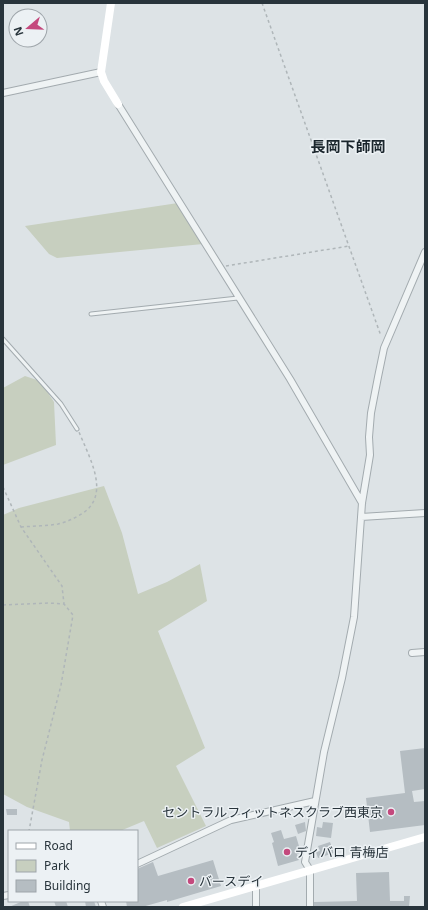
<svg xmlns="http://www.w3.org/2000/svg" width="428" height="910" viewBox="0 0 428 910" font-family="'Noto Sans','Noto Sans JP',sans-serif">
  <style>
    .green { fill: #c7cfbf }
    .building { fill: #b5bdc2 }
    .lines { fill: none; stroke-linecap: round; stroke-linejoin: round }
    .lane-casing { stroke: #a3abaf; stroke-width: 5 }
    .street-casing { stroke: #a3abaf; stroke-width: 8 }
    .path { stroke: #afb6b9; stroke-width: 1.5; stroke-dasharray: 3 3; stroke-linecap: butt }
    .lane { stroke: #eff3f4; stroke-width: 3 }
    .street { stroke: #eff3f4; stroke-width: 6 }
    .secondary { stroke: #fff; stroke-width: 8 }
    .poi-dot { fill: #c4497d; stroke: #ecf1f4; stroke-width: 1.5 }
    .labels { text-anchor: middle; stroke-width: 3; stroke-linejoin: round; paint-order: stroke }
    .poi-label { font-size: 13px; fill: #28343b; stroke: #ecf1f4; text-anchor: start }
    .quarter-label { font-size: 15px; font-weight: bold; fill: #1a252c; stroke: #ecf1f4 }
  </style>
  <rect width="100%" height="100%" fill="#dde3e6"/>
  <!-- green -->
  <path class="green" d="M178,203L203,244L57,258L49,254L25,226Z
    M25,376L40,381L54,402L56,445L3,465V388Z
    M104,486L122,533L138,594L167,582L200,564L207,601L158,631L205,748L176,766L206,826L157,848L144,821L120,831H70L69,822L27,807L3,794V515L19,508Z"/>
  <!-- building -->
  <path class="building" d="M425,748V789L412,791L414,802L425,801V825L370,832L366,798L405,793L400,751Z
    M6,809H17V815H7Z
    M305,822L306,831L298,834L295,825Z
    M323,822L333,823L331,838L316,836L317,827L322,828Z
    M281,830L284,839L296,836L301,853L297,854L299,860L278,866L272,843L274,842L271,833Z
    M330,842L334,853L318,858L316,852L320,851L318,846Z
    M213,860L221,886L167,902V900L142,907H127L126,901H137V869L153,862L158,876Z
    M389,872L390,901H404V896H410L409,907H314V902L357,901L356,873Z
    M23,901H28L30,907H9Z
    M54,901H66L68,907H56Z
    M85,901H94L96,907H86Z"/>
  <g class="lines">
    <defs>
      <path id="lane" d="M91,314L238,298
        M3,339L61,404L77,429"/>
      <path id="street" d="M3,93L101,72
        M118,104L290,379L362,503
        M361,517L425,513
        M412,653L425,652
        M137,864L231,820L315,801
        M256,886V907
        M3,896L9,895
        M101,901L103,907
        M310,907V870L305,862L324,752L342,678L354,617L362,503L370,455L369,437L371,413L378,377L384,348L425,252"/>
    </defs>
    <!-- lane casing -->
    <use href="#lane" class="lane-casing"/>
    <!-- street casing -->
    <use href="#street" class="street-casing"/>
    <!-- path -->
    <path class="path" d="M262,3L381,336
      M226,266L349,246
      M3,487L21,527L62,586L64,604
      M21,527C33,526 46,526 58,524C67,522 75,518 83,513C111,494 89,457 79,432
      M3,605L48,603L64,604L73,615L61,685L42,760L29,831"/>
    <!-- lane -->
    <use href="#lane" class="lane"/>
    <!-- street -->
    <use href="#street" class="street"/>
    <!-- secondary -->
    <path class="secondary" d="M111,3L101,72L104,81L118,104
      M183,907L425,837"/>
  </g>
  <!-- markers -->
  <g class="poi-dot">
    <circle cx="391" cy="812" r="4"/>
    <circle cx="287" cy="852" r="4"/>
    <circle cx="191" cy="881" r="4"/>
  </g>
  <g class="labels">
    <!-- poi labels -->
    <g class="poi-label">
      <text x="383" y="817" text-anchor="end">セントラルフィットネスクラブ西東京</text>
      <text x="295" y="857">ディバロ 青梅店</text>
      <text x="199" y="886">バースデイ</text>
    </g>
    <!-- quarter labels -->
    <g class="quarter-label">
      <text x="348" y="152">長岡下師岡</text>
    </g>
  </g>
  <!-- border -->
  <rect width="428" height="910" fill="none" stroke="#28343b" stroke-width="8"/>
  <!-- legend -->
  <rect x="8" y="830" width="130" height="72" fill="#ecf1f4" stroke="#9ea5aa"/>
  <rect x="16" y="843" width="20" height="6" fill="#ffffff" stroke="#9ea5aa"/>
  <text x="44" y="850" font-size="12" fill="#28343b">Road</text>
  <rect x="16" y="860" width="20" height="12" fill="#c7cfbf" stroke="#9ea5aa"/>
  <text x="44" y="870" font-size="12" fill="#28343b">Park</text>
  <rect x="16" y="880" width="20" height="12" fill="#b5bdc2" stroke="#9ea5aa"/>
  <text x="44" y="890" font-size="12" fill="#28343b">Building</text>
  <!-- north arrow -->
  <g transform="translate(28 28) rotate(251)"><circle r="19" fill="#ecf1f4" stroke="#9ea5aa"/>
  <path d="M0-3L7 15L0 10L-7 15Z" fill="#c4497d"/>
  <text y="-6" font-size="11" font-weight="bold" text-anchor="middle" fill="#28343b">N</text>
  </g>
</svg>
